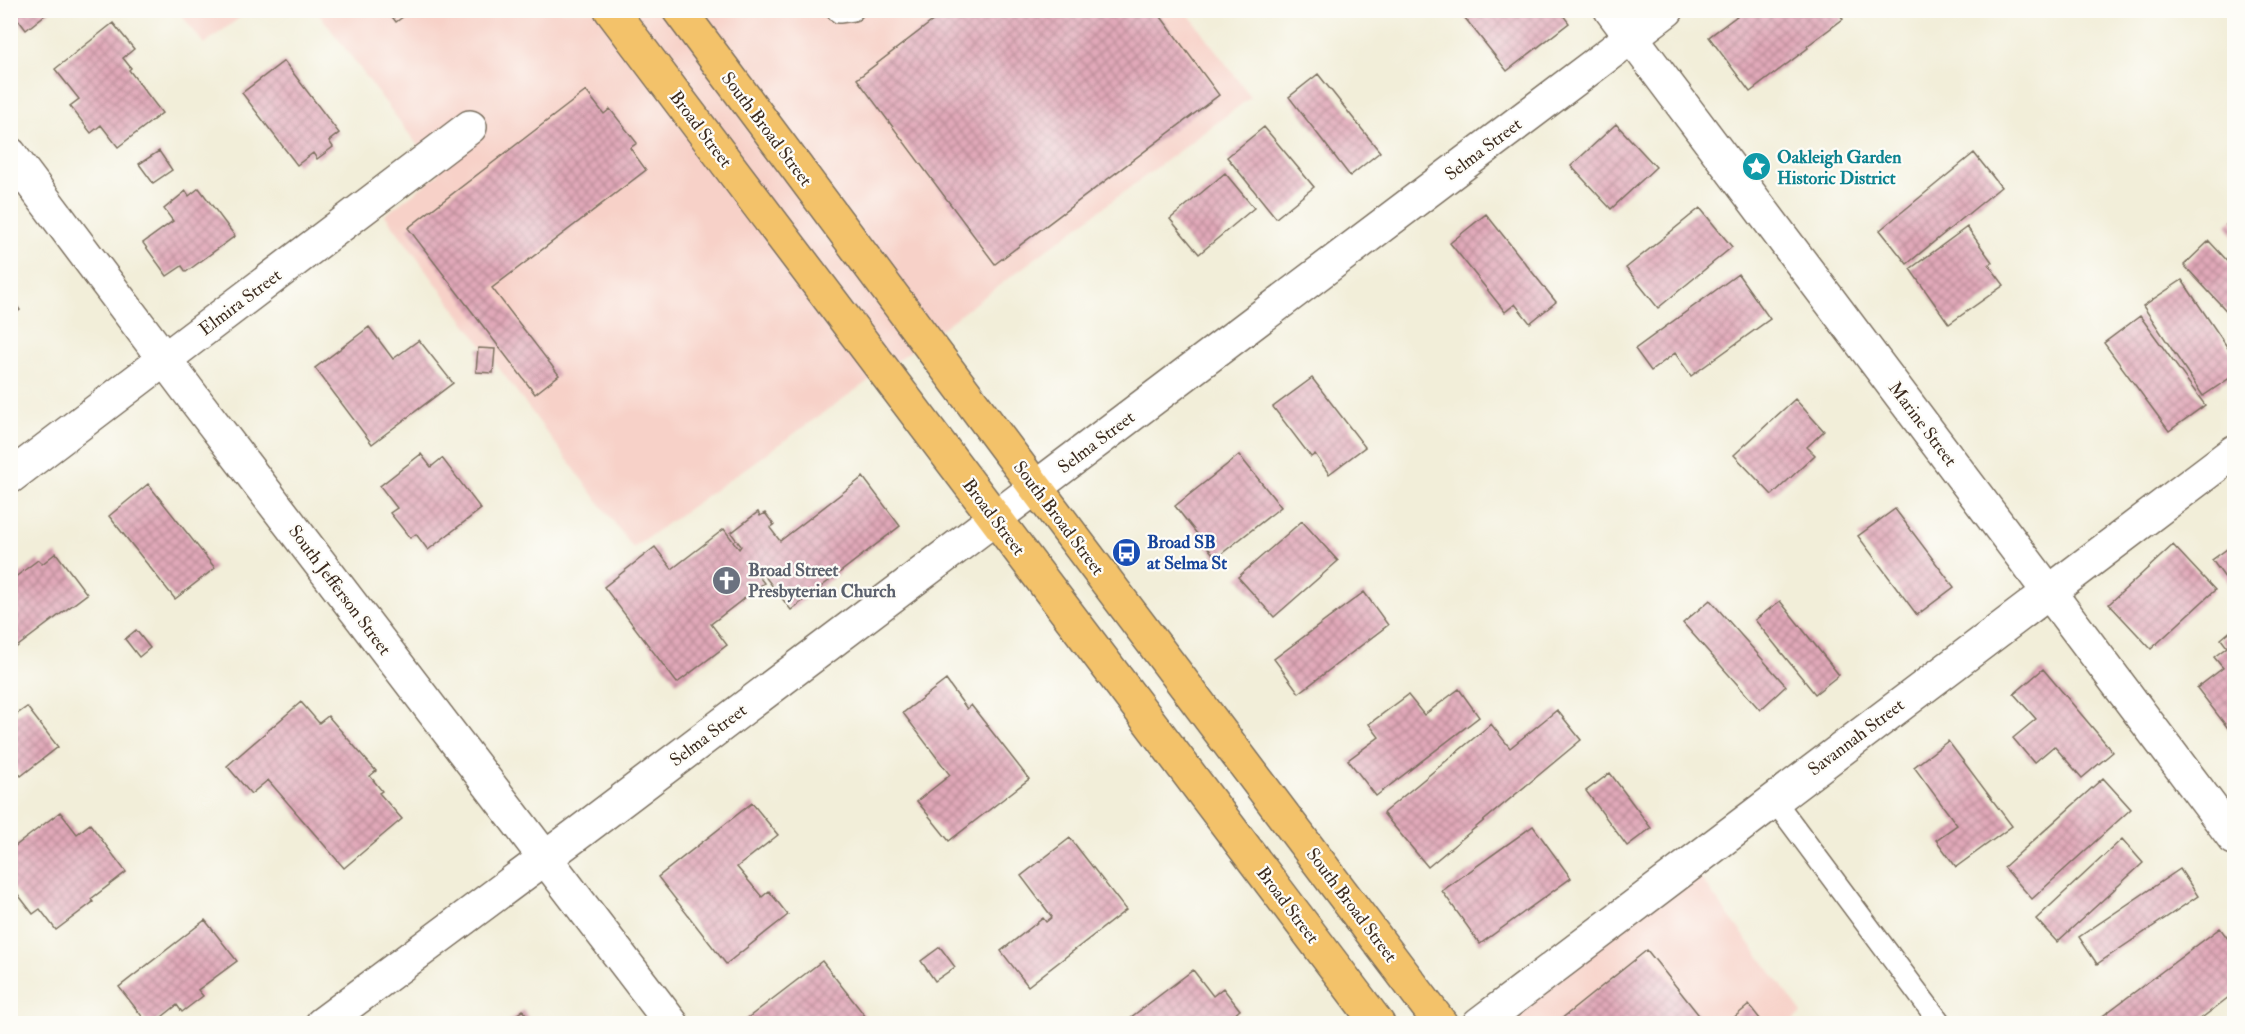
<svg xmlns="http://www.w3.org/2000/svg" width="2245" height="1034" viewBox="0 0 2245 1034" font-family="'IM FELL Double Pica',serif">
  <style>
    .built { fill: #f7d1c8 }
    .building { fill: url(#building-cross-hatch) }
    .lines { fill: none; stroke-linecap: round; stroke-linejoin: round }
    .service-casing { stroke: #7b6f5f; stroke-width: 24 }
    .minor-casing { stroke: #7b6f5f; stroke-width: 36 }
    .primary-casing { stroke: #7b6f5f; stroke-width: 36 }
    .service { stroke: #fff; stroke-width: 21 }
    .minor { stroke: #fff; stroke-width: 33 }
    .primary { stroke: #f3c26a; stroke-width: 33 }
    .labels { text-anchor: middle; stroke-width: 4.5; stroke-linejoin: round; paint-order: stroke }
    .street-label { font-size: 18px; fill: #3b2a1e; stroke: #fdfcf7 }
    .culture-label { font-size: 18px; font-weight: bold; fill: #0d838f; stroke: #fdfcf7; text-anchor: start }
    .transit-label { font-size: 18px; font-weight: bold; fill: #164399; stroke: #fdfcf7; text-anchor: start }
    .worship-label { font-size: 18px; font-weight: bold; fill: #5b616d; stroke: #fdfcf7; text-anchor: start }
  </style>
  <defs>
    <pattern id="building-cross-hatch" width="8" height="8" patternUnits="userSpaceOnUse" patternTransform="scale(1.5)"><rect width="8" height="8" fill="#e1a9b9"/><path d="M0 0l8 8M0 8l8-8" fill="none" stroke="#b88a96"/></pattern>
  </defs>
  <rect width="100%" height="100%" fill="#fdfcf7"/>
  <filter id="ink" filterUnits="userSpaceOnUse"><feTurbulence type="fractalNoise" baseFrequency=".0167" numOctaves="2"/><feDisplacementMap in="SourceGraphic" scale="12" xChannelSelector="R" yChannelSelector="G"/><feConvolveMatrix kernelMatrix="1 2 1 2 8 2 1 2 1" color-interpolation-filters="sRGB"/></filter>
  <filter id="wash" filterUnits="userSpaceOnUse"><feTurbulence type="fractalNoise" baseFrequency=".008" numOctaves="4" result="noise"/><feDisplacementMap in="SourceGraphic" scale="24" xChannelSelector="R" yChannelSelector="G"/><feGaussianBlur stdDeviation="1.35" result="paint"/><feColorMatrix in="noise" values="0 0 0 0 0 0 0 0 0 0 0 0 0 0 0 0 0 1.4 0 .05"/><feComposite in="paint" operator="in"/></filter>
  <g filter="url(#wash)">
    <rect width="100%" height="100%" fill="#f2eed9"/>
    <!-- built -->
    <path class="built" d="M178,11H249L204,44Z
      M317,11H1186L1251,97L926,340L633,548L385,215L439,174Z
      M1690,864L1802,1013L1788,1024H1479Z"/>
    <g id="blocks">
      <!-- building -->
      <path class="building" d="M11,10H51L26,30Z
        M387,10H412L396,22Z
        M947,10H1156L1219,95L995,264L857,79Z
        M1464,10H1559L1569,23L1507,71L1461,13Z
        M1745,10H1837L1843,19L1807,46L1808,48L1750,92L1709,37Z
        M113,23L134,49L123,58L131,68L129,70L162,113L118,147L101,125L91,133L70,106L79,99L55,69Z
        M284,61L339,133L329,141L333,147L317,159L313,153L297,165L242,93Z
        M1318,74L1380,152L1350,176L1289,97Z
        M586,91L604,114L610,109L637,143L630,148L646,170L492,288L559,375L535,394L408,228Z
        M1616,124L1656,167L1611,209L1571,166Z
        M1264,127L1314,187L1276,218L1227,157Z
        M159,151L172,170L153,183L139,164Z
        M1974,153L2001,187L1907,264L1880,230Z
        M1225,173L1254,208L1199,254L1170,219Z
        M199,188L235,236L186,272L182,266L167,276L143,243L173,221L164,209L186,191L189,196Z
        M1700,208L1732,247L1658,308L1626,268Z
        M1486,214L1556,302L1530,323L1515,304L1505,312L1450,243Z
        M2234,218V237L2226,225Z
        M1967,227L1992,262L1989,265L2004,285L1949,324L1910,269Z
        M2209,241L2234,268V319L2184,265Z
        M1738,274L1770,319L1691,376L1675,353L1651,371L1635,349Z
        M2182,280L2234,357V375L2203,396L2143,306Z
        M10,297L20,310L10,317Z
        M2140,316L2205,405L2169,431L2104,343Z
        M369,327L393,359L419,340L453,383L372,444L315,368Z
        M478,348L495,349L493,373L476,372Z
        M1312,378L1365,447L1329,474L1315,454L1311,457L1273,407Z
        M1795,399L1824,431L1807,447L1815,455L1772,495L1734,455Z
        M421,454L431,467L442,458L481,509L428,550L416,534L410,538L390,513L397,508L380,486Z
        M1239,455L1281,507L1216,558L1175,506Z
        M863,477L900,526L791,610L753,561L749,564L764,583L711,624L727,645L677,683L604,587L655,547L672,569L724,529L739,549L741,546L731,533L758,512L760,516L765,513L774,525L770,528L780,541Z
        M148,484L215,568L175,599L109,516Z
        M1895,509L1954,587L1917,615L1858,536Z
        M1302,521L1338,561L1274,617L1238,577Z
        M2234,544V590L2212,560Z
        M2173,545L2215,590L2151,649L2109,604Z
        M56,553L87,594L14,649L10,644V581L38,560L42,564Z
        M1364,592L1388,625L1299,693L1274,659Z
        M1710,600L1786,686L1760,710L1683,623Z
        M1780,601L1839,675L1815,694L1755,620Z
        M2234,628V736L2197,688L2223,668L2214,657L2227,647L2221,639Z
        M136,630L150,648L139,657L125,639Z
        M2043,669L2113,752L2082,778L2054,746L2034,763L2013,738L2036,719L2014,694Z
        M946,680L967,709L971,705L1029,779L949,841L917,801L950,775L903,713Z
        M1459,689L1479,717L1376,796L1348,760L1379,737L1369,724L1408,695L1424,715Z
        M301,702L319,723L328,716L376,771L370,776L382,791L379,793L402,819L344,868L268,780L251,794L227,766Z
        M27,707L58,747L21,776L10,762V719Z
        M1557,710L1581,740L1428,867L1383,813L1491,724L1510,748Z
        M1948,741L2012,826L1956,867L1936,840L1957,825L1914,767Z
        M1610,773L1651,828L1627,846L1586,791Z
        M2103,778L2131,809L2032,899L2004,867Z
        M752,803L778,835L737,867L762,897L769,891L788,915L726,964L658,877Z
        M60,812L77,834L90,824L126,872L91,899L93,902L56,930L40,909L33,914L10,884L12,873L10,850Z
        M1533,826L1571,878L1480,944L1442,891Z
        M1070,838L1126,910L1028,986L1001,951L1043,918L1046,922L1052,917L1021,876Z
        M2122,839L2143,863L2057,942L2036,919Z
        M2180,869L2198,896L2097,964L2079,937Z
        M205,920L237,961L198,990L203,996L182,1012L177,1005L153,1024H148L119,987Z
        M2220,928L2234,947V993L2194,1024H2092Z
        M940,947L955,967L935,981L921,961Z
        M1647,950L1706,1024H1555Z
        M822,961L866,1017L857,1024H747L745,1020Z
        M1193,970L1213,996L1223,988L1240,1010L1223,1024H1122Z
        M1749,1005L1764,1024H1726Z
        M523,1010L533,1024H504Z"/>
    </g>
  </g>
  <g filter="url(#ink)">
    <use href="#blocks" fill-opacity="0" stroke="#7b6f5f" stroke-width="1.5"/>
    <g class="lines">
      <defs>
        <path id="service" d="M837,10L839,12L853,10
          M1774,800L1941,1024"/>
        <path id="minor" d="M1611,10L2234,838
          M10,154L189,392L672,1024
          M10,477L470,127
          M322,1024L576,835L1667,10
          M1479,1024L2234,452"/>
        <path id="primary" d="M611,10L1378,1024
          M679,10L1036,488L1441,1024"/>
      </defs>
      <!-- service casing -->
      <use href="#service" class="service-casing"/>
      <!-- minor casing -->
      <use href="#minor" class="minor-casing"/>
      <!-- primary casing -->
      <use href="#primary" class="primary-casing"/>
      <!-- service -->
      <use href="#service" class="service"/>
      <!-- minor -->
      <use href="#minor" class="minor"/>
      <!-- primary -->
      <use href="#primary" class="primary"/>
    </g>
  </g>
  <!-- icons -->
  <defs>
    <symbol id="sight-disc" viewBox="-11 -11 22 22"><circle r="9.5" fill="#0f9aa8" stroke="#fdfcf7"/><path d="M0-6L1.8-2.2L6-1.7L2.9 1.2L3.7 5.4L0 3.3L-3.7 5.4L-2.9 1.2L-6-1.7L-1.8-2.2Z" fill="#fff"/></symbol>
    <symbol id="bus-disc" viewBox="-11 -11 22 22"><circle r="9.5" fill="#1a4fb4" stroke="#fdfcf7"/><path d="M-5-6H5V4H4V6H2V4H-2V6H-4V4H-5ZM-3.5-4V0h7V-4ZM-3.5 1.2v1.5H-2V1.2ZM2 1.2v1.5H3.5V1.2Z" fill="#fff"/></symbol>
    <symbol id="church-disc" viewBox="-11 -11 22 22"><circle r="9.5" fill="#6b7280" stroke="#fdfcf7"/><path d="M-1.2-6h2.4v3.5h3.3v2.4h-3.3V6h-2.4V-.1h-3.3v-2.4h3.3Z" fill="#fff"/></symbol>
  </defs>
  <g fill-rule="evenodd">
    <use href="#sight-disc" x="1740" y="150" width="33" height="33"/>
    <use href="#bus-disc" x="1110" y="536" width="33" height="33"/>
    <use href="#church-disc" x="710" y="564" width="33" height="33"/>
  </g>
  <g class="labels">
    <!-- street labels -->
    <g class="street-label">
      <text transform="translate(701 129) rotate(53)" y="6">Broad Street</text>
      <text transform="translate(767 129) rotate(53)" y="6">South Broad Street</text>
      <text transform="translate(1483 149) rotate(-37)" y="6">Selma Street</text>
      <text transform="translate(240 302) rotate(-37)" y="6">Elmira Street</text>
      <text transform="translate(1923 424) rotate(53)" y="6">Marine Street</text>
      <text transform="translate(1096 442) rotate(-37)" y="6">Selma Street</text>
      <text transform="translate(994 517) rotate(53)" y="6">Broad Street</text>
      <text transform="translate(1059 518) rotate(53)" y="6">South Broad Street</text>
      <text transform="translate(340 590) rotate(53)" y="6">South Jefferson Street</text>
      <text transform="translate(708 735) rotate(-37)" y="6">Selma Street</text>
      <text transform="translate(1856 737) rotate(-37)" y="6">Savannah Street</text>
      <text transform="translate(1288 905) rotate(53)" y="6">Broad Street</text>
      <text transform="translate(1352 905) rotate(53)" y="6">South Broad Street</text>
    </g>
    <!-- culture labels -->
    <g class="culture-label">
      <text x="1777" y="163">Oakleigh Garden<tspan x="1777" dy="21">Historic District</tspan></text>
    </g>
    <!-- transit labels -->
    <g class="transit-label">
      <text x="1147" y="548">Broad SB<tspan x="1147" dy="21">at Selma St</tspan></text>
    </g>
    <!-- worship labels -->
    <g class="worship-label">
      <text x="748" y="576">Broad Street<tspan x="748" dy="21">Presbyterian Church</tspan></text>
    </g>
  </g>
  <!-- margin -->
  <rect width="2245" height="1034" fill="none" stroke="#fdfcf7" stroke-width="36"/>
</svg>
